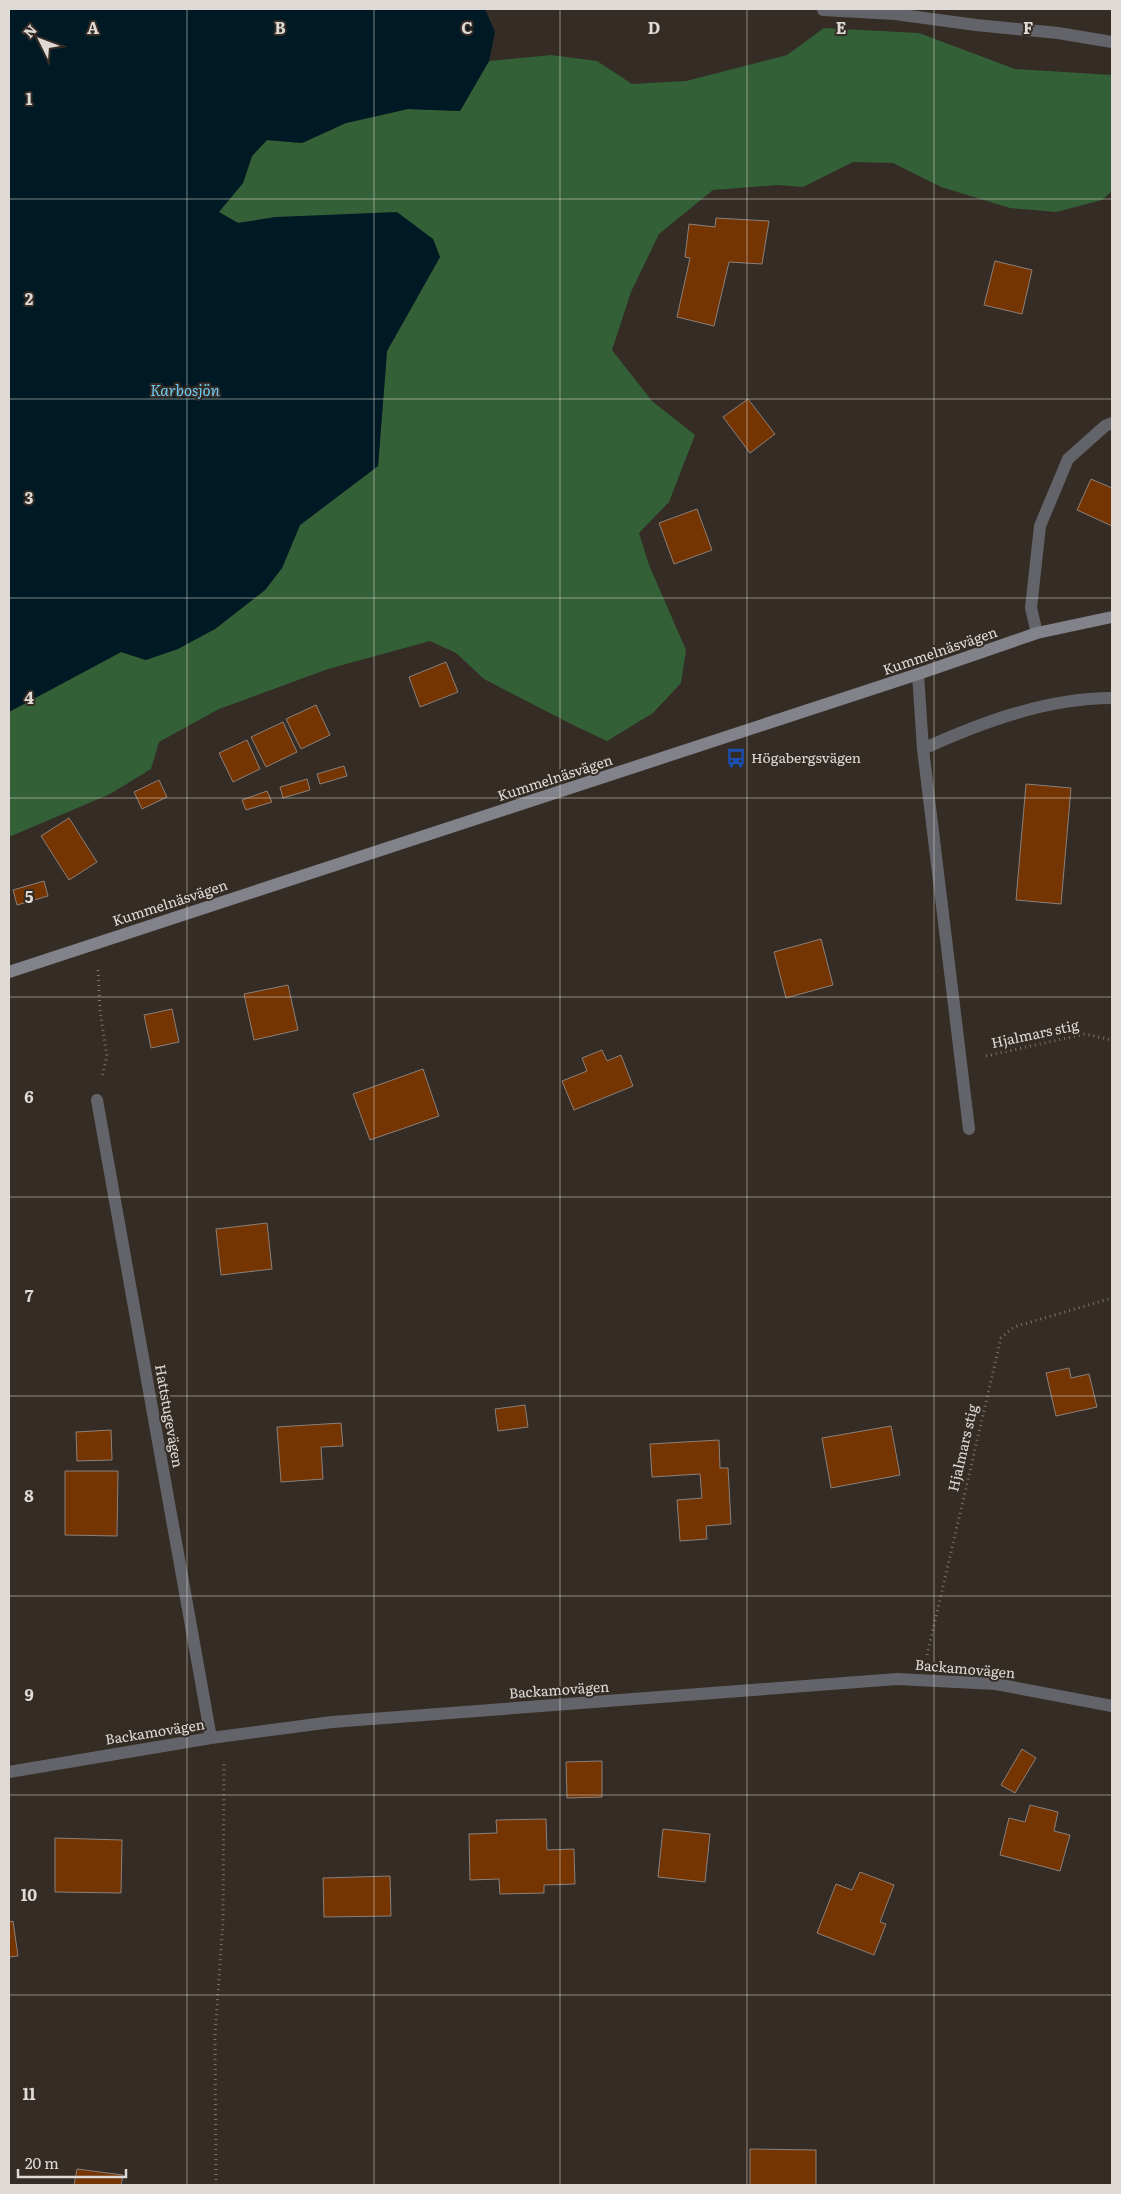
<svg xmlns="http://www.w3.org/2000/svg" width="1121" height="2194" viewBox="0 0 1121 2194" font-family="Literata,serif">
  <style>
    .green { fill: #336037 }
    .water { fill: #001a25 }
    .building { fill: #743503; stroke: #8b807a }
    .lines { fill: none; stroke-linecap: round; stroke-linejoin: round }
    .path { stroke: #7a726d; stroke-width: 3; stroke-dasharray: 1 4; stroke-linecap: butt }
    .street { stroke: #636469; stroke-width: 12 }
    .secondary { stroke: #81828a; stroke-width: 12 }
    .grid { fill: none; stroke: #e0dad6; stroke-width: 1; stroke-opacity: 0.55 }
    .labels { text-anchor: middle; stroke-width: 4; stroke-linejoin: round; paint-order: stroke }
    .street-label { font-size: 14px; fill: #e0dad6; stroke: #342c25 }
    .poi-label { font-size: 14px; fill: #e0dad6; stroke: #342c25; text-anchor: start }
    .water-label { font-size: 15px; font-style: italic; fill: #6ecbf5; stroke: #342c25 }
    .grid-label { font-size: 16px; text-anchor: middle; font-weight: bold; fill: #e0dad6; stroke: #342c25; stroke-width: 4; stroke-linejoin: round; paint-order: stroke }
  </style>
  <rect width="100%" height="100%" fill="#342c25"/>
  <!-- green -->
  <path class="green" d="M824,28L919,33L1015,69L1112,75V191L1102,200L1056,212L1010,208L941,187L893,163L853,162L803,187L778,185L713,190L659,234L631,292L612,350L652,401L695,435L669,502L639,533L649,565L686,650L681,683L653,713L607,741L575,726L484,679L456,653L430,641L328,669L219,709L159,742L151,769L110,794L9,837V712L121,652L146,660L215,629L265,590L282,568L300,525L378,466L387,351L440,257L433,239L276,217L238,223L218,212L243,183L252,156L267,140L302,143L346,123L408,109L460,111L489,61L551,55L597,61L632,84L686,81L787,55Z"/>
  <!-- water -->
  <path class="water" d="M9,9H485L495,32L489,61L460,111L408,109L346,123L302,143L267,140L252,156L243,183L219,212L238,223L276,217L397,212L433,239L440,257L387,351L378,466L300,525L282,568L265,590L215,629L178,649L146,660L121,652L9,712Z"/>
  <!-- building -->
  <path class="building" d="M716,218L769,221L762,264L729,262L714,326L677,317L690,258L685,257L689,224L715,227Z
    M995,261L1032,270L1022,314L984,305Z
    M748,399L775,434L750,453L723,417Z
    M1091,479L1112,488V526L1077,510Z
    M697,509L712,550L674,564L659,523Z
    M446,662L458,692L420,707L409,677Z
    M316,705L330,735L301,749L286,719Z
    M283,722L297,752L266,767L251,737Z
    M247,740L260,769L233,782L219,753Z
    M344,766L347,776L320,784L317,774Z
    M307,779L310,790L283,798L280,787Z
    M159,780L167,797L142,809L134,792Z
    M1026,784L1071,788L1061,904L1016,900Z
    M267,791L272,802L246,810L242,800Z
    M69,818L97,862L69,880L41,836Z
    M44,881L48,896L17,905L13,890Z
    M821,939L833,985L786,998L774,952Z
    M288,985L298,1030L254,1040L244,994Z
    M172,1009L179,1042L151,1048L144,1015Z
    M602,1050L607,1061L621,1055L633,1086L574,1110L562,1081L587,1071L582,1058Z
    M423,1069L439,1116L370,1140L353,1094Z
    M267,1223L272,1269L221,1275L216,1229Z
    M1069,1368L1071,1378L1089,1374L1097,1407L1056,1416L1046,1373Z
    M525,1405L528,1427L498,1431L495,1409Z
    M341,1423L343,1446L321,1447L323,1479L281,1482L277,1427Z
    M891,1426L900,1475L831,1488L822,1438Z
    M111,1430L112,1460L77,1461L76,1432Z
    M719,1440L720,1468H728L731,1524L706,1526L707,1539L680,1541L677,1500L702,1498L700,1474L652,1477L650,1444Z
    M65,1471H118L117,1536L65,1535Z
    M1022,1749L1036,1758L1015,1793L1001,1785Z
    M602,1761V1797L567,1798L566,1762Z
    M1030,1805L1058,1812L1054,1831L1070,1835L1060,1871L1000,1855L1009,1818L1025,1822Z
    M546,1819L547,1850L574,1849L575,1884L544,1885V1893L500,1894L499,1879L470,1880L469,1834L497,1833L496,1820Z
    M663,1829L710,1834L705,1882L658,1877Z
    M55,1838L122,1840L121,1893L55,1892Z
    M860,1872L894,1885L880,1922L886,1924L874,1955L817,1933L836,1884L852,1890Z
    M390,1876L391,1916L324,1917L323,1878Z
    M13,1921L18,1956L9,1957V1922Z
    M750,2149L816,2150V2185H750Z
    M77,2169L123,2175L121,2185H74Z"/>
  <g class="lines">
    <!-- path -->
    <path class="path" d="M98,970L100,1011L107,1056L102,1077
      M986,1056L1085,1034L1112,1040
      M927,1655L1001,1338L1014,1327L1112,1298
      M216,2185L215,2035L223,1922L224,1761"/>
    <!-- street -->
    <path class="street" d="M823,10L895,14L976,25L1058,33L1112,42
      M1037,633L1031,608L1040,526L1068,459L1105,426L1112,423
      M918,674L923,749L969,1129
      M923,749C982,722 1047,698 1112,698
      M97,1100L211,1738
      M9,1772L211,1738L332,1722L897,1679L996,1684L1112,1706"/>
    <!-- secondary -->
    <path class="secondary" d="M9,972L918,674L1037,633L1112,617"/>
  </g>
  <!-- grid -->
  <path class="grid" d="M187,9V2185M374,9V2185M560,9V2185M747,9V2185M934,9V2185M9,199H1112M9,399H1112M9,598H1112M9,798H1112M9,997H1112M9,1197H1112M9,1396H1112M9,1596H1112M9,1795H1112M9,1995H1112"/>
  <!-- icons -->
  <defs>
    <symbol id="bus-bare" viewBox="-9 -9 18 18"><path d="M-5-6H5V4H4V6H2V4H-2V6H-4V4H-5ZM-3.5-4V0h7V-4ZM-3.5 1.2v1.5H-2V1.2ZM2 1.2v1.5H3.5V1.2Z" fill="#1a4fb4" stroke="#342c25" stroke-width="2.5" paint-order="stroke"/></symbol>
  </defs>
  <g fill-rule="evenodd">
    <use href="#bus-bare" x="722" y="744" width="28" height="28"/>
  </g>
  <g class="labels">
    <!-- street labels -->
    <g class="street-label">
      <text transform="translate(940 651) rotate(-19)" y="5">Kummelnäsvägen</text>
      <text transform="translate(555 778) rotate(-18)" y="5">Kummelnäsvägen</text>
      <text transform="translate(170 903) rotate(-18)" y="5">Kummelnäsvägen</text>
      <text transform="translate(1035 1034) rotate(-12)" y="5">Hjalmars stig</text>
      <text transform="translate(169 1416) rotate(80)" y="5">Hattstugevägen</text>
      <text transform="translate(963 1448) rotate(-77)" y="5">Hjalmars stig</text>
      <text transform="translate(965 1669) rotate(5)" y="5">Backamovägen</text>
      <text transform="translate(559 1690) rotate(-4)" y="5">Backamovägen</text>
      <text transform="translate(155 1732) rotate(-9)" y="5">Backamovägen</text>
    </g>
    <!-- poi labels -->
    <g class="poi-label">
      <text x="751" y="763">Högabergsvägen</text>
    </g>
    <!-- water labels -->
    <g class="water-label">
      <text x="185" y="396">Karbosjön</text>
    </g>
  </g>
  <g class="grid-label">
    <text x="93" y="34">A</text>
    <text x="280" y="34">B</text>
    <text x="467" y="34">C</text>
    <text x="654" y="34">D</text>
    <text x="841" y="34">E</text>
    <text x="1028" y="34">F</text>
    <text x="29" y="105">1</text>
    <text x="29" y="305">2</text>
    <text x="29" y="504">3</text>
    <text x="29" y="704">4</text>
    <text x="29" y="903">5</text>
    <text x="29" y="1103">6</text>
    <text x="29" y="1302">7</text>
    <text x="29" y="1502">8</text>
    <text x="29" y="1701">9</text>
    <text x="29" y="1901">10</text>
    <text x="29" y="2100">11</text>
  </g>
  <!-- border -->
  <rect width="1121" height="2194" fill="none" stroke="#e0dad6" stroke-width="20"/>
  <!-- north arrow -->
  <g transform="translate(40 40) rotate(312)" stroke="#342c25" stroke-width="4" paint-order="stroke">
  <path d="M0-4L9 19L0 12L-9 19Z" fill="#e0dad6"/>
  <text y="-8" font-size="14" font-weight="bold" text-anchor="middle" fill="#e0dad6">N</text>
  </g>
  <!-- scale -->
  <path d="M18 2169v8h108v-8" fill="none" stroke="#e0dad6" stroke-width="2.5"/>
  <text x="25" y="2169" font-size="15" fill="#e0dad6" stroke="#342c25" stroke-width="4" paint-order="stroke">20 m</text>
</svg>
